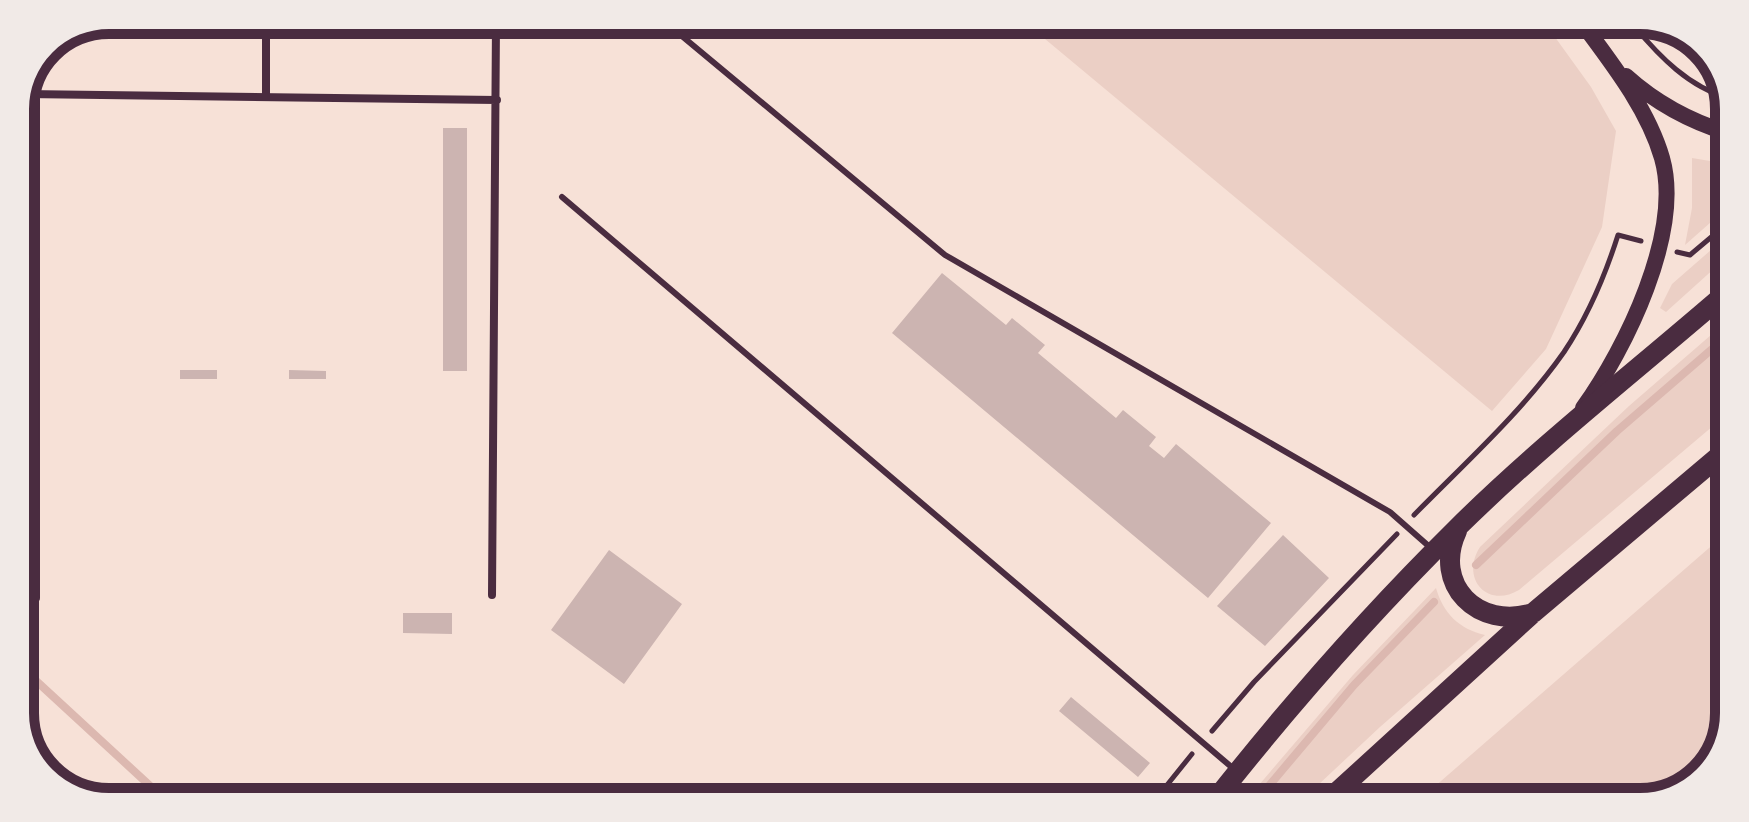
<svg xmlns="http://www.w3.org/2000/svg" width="1749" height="822" viewBox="0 0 1749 822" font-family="'DM Sans',sans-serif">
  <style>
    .green { fill: #ebcfc5 }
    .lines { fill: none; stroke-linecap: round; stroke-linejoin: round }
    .stream { stroke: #dcb8b0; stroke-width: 8 }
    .building { fill: #ccb4b1 }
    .path { stroke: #4a2c40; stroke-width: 5 }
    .service { stroke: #4a2c40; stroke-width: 6 }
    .minor { stroke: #4a2c40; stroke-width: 8 }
    .secondary { stroke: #4a2c40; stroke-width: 16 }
    .primary { stroke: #4a2c40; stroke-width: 20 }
    .rim { fill: none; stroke: #4a2c40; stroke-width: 10 }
  </style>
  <rect width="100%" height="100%" fill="#f7e1d7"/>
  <!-- green -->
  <path class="green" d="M1027,24L1547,26L1591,87L1616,131L1602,227L1546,349L1492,411Z
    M1692,158L1728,164V207L1685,245L1692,208Z
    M1727,236V257L1666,312L1660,308L1672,284Z
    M1726,322V415L1519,590C1487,609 1460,578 1480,547L1629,406Z
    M1724,535L1722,747L1690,787L1640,802L1418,801Z
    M1436,588C1443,613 1459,629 1485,635L1380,727L1302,800H1246L1353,675Z"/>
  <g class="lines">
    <!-- stream -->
    <path class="stream" d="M1476,565L1617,431L1726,337
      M20,666L160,795
      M1257,800L1354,685L1434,602"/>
  </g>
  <!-- building -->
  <path class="building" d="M443,128H467V371H443Z
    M942,273L1006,325L1012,318L1045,345L1038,353L1116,418L1123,410L1156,437L1149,446L1164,458L1176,444L1271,523L1208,598L892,333Z
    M180,370H217V379H180Z
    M289,370L326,371V379H289Z
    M1283,535L1329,578L1265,646L1217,606Z
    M609,550L682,604L624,684L551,630Z
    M403,613H452V634L403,633Z
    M1071,697L1150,763L1138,777L1059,711Z"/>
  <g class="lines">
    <!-- path -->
    <path class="path" d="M1635,27C1659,56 1690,88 1727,97
      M1677,252L1690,255L1728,223
      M1414,515C1465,463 1522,412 1564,352C1588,316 1605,276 1618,235L1641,241
      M1212,731L1254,682L1397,534
      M1155,800L1192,754"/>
    <!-- service -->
    <path class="service" d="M665,22L945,255L1390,512L1432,549
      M562,197L1235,770"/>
    <!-- minor -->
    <path class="minor" d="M266,21V97
      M25,94L497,100
      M492,595L496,22
      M36,598V70"/>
    <!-- secondary -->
    <path class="secondary" d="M1626,76C1657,104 1689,121 1728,133
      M1583,408C1626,348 1683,232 1662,158C1648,110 1614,66 1585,27"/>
    <!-- primary -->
    <path class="primary" d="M1457,531C1432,585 1478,630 1533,613
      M1215,800C1290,705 1371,613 1457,528C1542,444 1637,370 1727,292
      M1327,801L1533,613L1725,451"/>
  </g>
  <!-- crop -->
  <path d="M0 0H1749V822H0ZM109 34H1640A75 75 0 0 1 1715 109V713A75 75 0 0 1 1640 788H109A75 75 0 0 1 34 713V109A75 75 0 0 1 109 34Z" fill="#f1eae7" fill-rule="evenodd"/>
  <path class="rim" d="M109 34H1640A75 75 0 0 1 1715 109V713A75 75 0 0 1 1640 788H109A75 75 0 0 1 34 713V109A75 75 0 0 1 109 34Z"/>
</svg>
